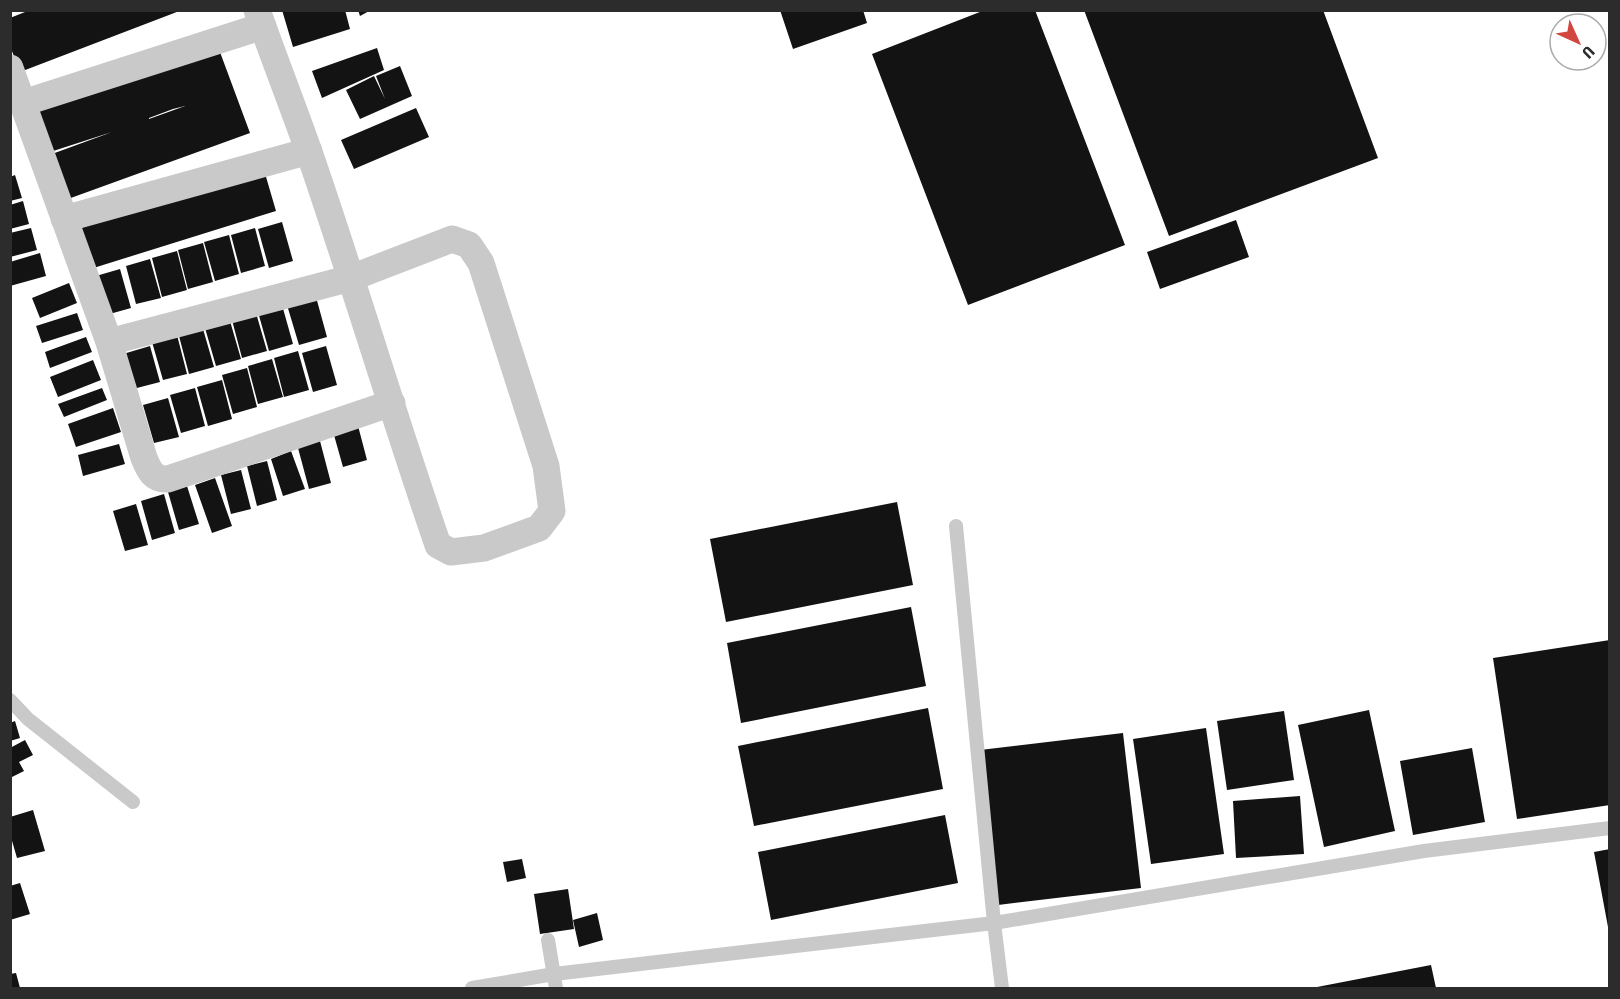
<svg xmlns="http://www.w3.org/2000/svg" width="1620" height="999" viewBox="0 0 1620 999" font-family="'Fira Sans Condensed',sans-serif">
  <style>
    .building { fill: #131313; fill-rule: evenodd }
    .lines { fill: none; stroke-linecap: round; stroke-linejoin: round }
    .lane { stroke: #c9c9c9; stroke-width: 14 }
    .street { stroke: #c9c9c9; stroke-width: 27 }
  </style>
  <rect width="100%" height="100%" fill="#fff"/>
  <!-- building -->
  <path class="building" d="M30,10H182L20,72L10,46V18Z
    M282,10H345L350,29L293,47Z
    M358,10H371L360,16Z
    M780,10H863L867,23L793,49Z
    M985,10H1035L1125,245L968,305L872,54Z
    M1084,10H1323L1378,158L1169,236Z
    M217,44L250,133L68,199L52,154L112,132L47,153L33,107ZM185,106L149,119V118L173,109Z
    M377,48L384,70L322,98L312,71Z
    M400,66L412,96L360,119L346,90L374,76L385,99L376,76Z
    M416,108L429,137L354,169L341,140Z
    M264,170L276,211L87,270L74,230Z
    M15,175L22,198L10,201V177Z
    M23,201L29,224L10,229V205Z
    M1236,220L1249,257L1160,289L1147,252Z
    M282,222L293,261L269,268L258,229Z
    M31,228L37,250L10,257V233Z
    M255,228L265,266L241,273L231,235Z
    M229,235L239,274L215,281L204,242Z
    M203,243L213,282L188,289L178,250Z
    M177,251L187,290L162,297L152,258Z
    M40,253L46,276L10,286V262Z
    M150,259L161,298L136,304L126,266Z
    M120,269L131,308L106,315L96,276Z
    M69,283L77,303L40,318L32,298Z
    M316,297L327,337L299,345L287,305Z
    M282,305L293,344L269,351L258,312Z
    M77,313L83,330L42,343L36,326Z
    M256,313L267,351L242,358L232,320Z
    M230,321L241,359L216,366L205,328Z
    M203,329L214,367L189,374L179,336Z
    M177,335L187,374L163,380L152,342Z
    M86,337L92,352L50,368L45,352Z
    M150,346L160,382L133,389L123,354Z
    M326,346L337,385L313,392L302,353Z
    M298,351L309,390L284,397L274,358Z
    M272,359L283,397L258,404L248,366Z
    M93,360L101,380L58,397L50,377Z
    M247,368L257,407L233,414L222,375Z
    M222,380L232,419L208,426L197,387Z
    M102,388L107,400L64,417L58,404Z
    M195,388L205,426L181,433L170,395Z
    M168,398L179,437L154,443L143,405Z
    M113,408L121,432L76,447L68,424Z
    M357,422L367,460L343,467L332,428Z
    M320,441L331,483L309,489L298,448Z
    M119,444L125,464L83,476L78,455Z
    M291,451L305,489L283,496L271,459Z
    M267,461L277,500L257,506L247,466Z
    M241,470L251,509L231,514L221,475Z
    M215,478L232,526L212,533L195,485Z
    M187,486L199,524L179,530L168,492Z
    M164,494L175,533L152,540L141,501Z
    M897,502L913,585L726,622L710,539Z
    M136,504L148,545L125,551L113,511Z
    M911,607L926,686L741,723L727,643Z
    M1610,640V805L1517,819L1493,658Z
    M928,708L943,789L754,826L738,746Z
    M1369,710L1395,831L1324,847L1298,725Z
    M1284,711L1294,780L1227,790L1217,721Z
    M15,721L20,738L10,741V723Z
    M1206,728L1224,854L1151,864L1133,739Z
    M1123,733L1141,888L998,905L980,750Z
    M25,740L33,755L19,762L24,771L10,778V748Z
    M1472,748L1485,822L1413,835L1400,761Z
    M1300,796L1304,854L1236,858L1233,801Z
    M33,810L45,851L17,858L10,834V817Z
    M945,815L958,883L771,920L758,852Z
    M1610,849V927H1608L1594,852Z
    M522,859L526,878L507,882L503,862Z
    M20,883L30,914L10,920V886Z
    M568,889L574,929L540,934L534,894Z
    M597,913L603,940L579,947L573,920Z
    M1431,965L1436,988H1317V987Z
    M16,973L20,988H10V974Z"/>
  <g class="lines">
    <!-- lane -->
    <path class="lane" d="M10,700L28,719L133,802
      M548,940L556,988
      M472,988L554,974L994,923L956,526
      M1002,988L994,923L1424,851L1610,828"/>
    <!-- street -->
    <path class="street" d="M10,68L109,342L144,458C149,470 153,480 168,479L392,403
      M23,103L263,26
      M64,219L309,151
      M109,342L351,278L452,239L469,245L481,263L546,466L552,511L539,528L484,548L451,552L438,545C393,415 354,282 309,152C292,104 274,58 257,10"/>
  </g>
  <!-- border -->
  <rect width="1620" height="999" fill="none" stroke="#2c2c2c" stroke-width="24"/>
  <!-- north arrow -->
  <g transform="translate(1578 42) rotate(135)"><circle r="28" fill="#ffffff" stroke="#ababab" stroke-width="1.5"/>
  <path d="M0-4.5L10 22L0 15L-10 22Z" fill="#d14740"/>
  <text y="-9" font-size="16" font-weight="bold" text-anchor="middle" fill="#2c2c2c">U</text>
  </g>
</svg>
